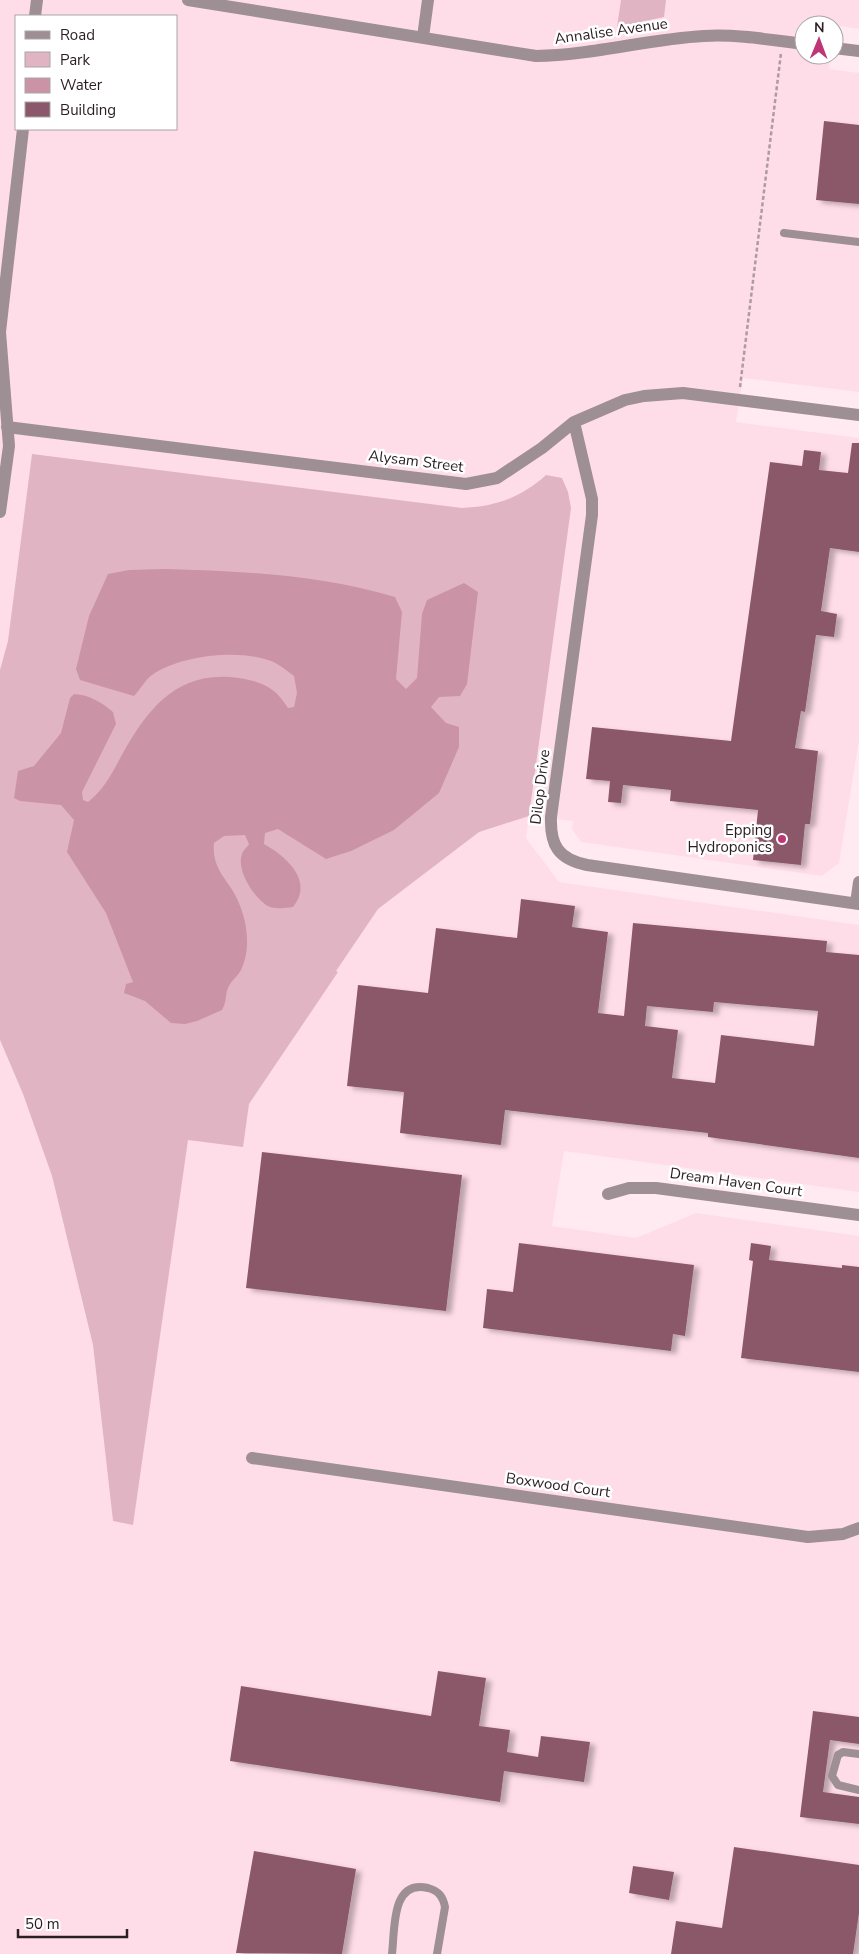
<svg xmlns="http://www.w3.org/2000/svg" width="859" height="1954" viewBox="0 0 859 1954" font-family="'Nunito Sans',sans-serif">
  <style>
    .built { fill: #ffdde8; fill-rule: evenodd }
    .green { fill: #e1b4c3 }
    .water { fill: #ca93a6 }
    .building { fill: #8b586b; fill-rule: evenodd; filter: url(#shadow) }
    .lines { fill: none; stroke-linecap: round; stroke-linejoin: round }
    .path { stroke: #ac9ba0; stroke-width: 2.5; stroke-dasharray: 4 2.5; stroke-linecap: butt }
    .service { stroke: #9e8f94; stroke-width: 8 }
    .minor { stroke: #9e8f94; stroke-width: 12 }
    .poi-dot { fill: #be3675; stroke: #fff; stroke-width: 2 }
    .labels { text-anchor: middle; stroke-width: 5; stroke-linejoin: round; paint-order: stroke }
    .street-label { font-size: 15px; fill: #2a1e22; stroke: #fff }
    .poi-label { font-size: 15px; fill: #2a1e22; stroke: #fff; text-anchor: end }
  </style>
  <defs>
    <filter id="shadow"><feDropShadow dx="5.5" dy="3" stdDeviation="2.5" flood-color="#0004"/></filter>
  </defs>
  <rect width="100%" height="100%" fill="#ffeaf1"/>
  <!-- built -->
  <path class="built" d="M0,0H859V29L834,25H804V55H831L829,69L859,73V392L743,378L736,422L859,438V740L839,863L822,876L581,842L572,829L573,821L529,816L526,838L559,882L859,925V1192L564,1151L552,1226L636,1238L696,1213L859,1236V1954H0V1040L23,1094L52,1176L93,1345L113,1521L159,1341L0,923ZM16,16H176V129H16Z"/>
  <!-- green -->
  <path class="green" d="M621,0H666L664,17L617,27Z
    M32,454L462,508C495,507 522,497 546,475L562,478L568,492L571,508L529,816L479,832L378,909L336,971L338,972L249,1104L243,1147L188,1140L133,1525L113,1521L93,1345L52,1176L23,1094L0,1040V670L8,641Z"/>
  <!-- water -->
  <path class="water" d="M165,569C242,571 321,575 395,597L402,612L396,679L406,689L417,678L422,614L427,600L464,583L478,592L467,684L460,696L439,697L431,707L446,723L459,727V747L439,793L394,830L351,851L326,859L278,829L265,833L264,844C287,857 314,881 293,907C284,908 273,910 266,905C253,896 236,870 242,854C243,851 247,847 249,844L245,835L224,836L214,843C212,863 221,873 231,888C246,911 253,945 241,970C238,976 230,982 228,988C225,995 227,1001 222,1010L197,1021L185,1024L171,1023L145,1001L124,993L126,984L133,982L106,913L67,852L74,820L61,805L20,801L14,798L18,771L34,766L61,733L70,698L74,694C90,695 101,702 113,712L116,724L82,792L83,800L88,802C105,789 113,771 123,753C149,706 180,669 239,678C263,682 275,687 288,708L294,707L297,693L294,676C287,671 279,664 271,661C239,649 181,655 152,675C145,680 140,690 134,696L80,680L76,669L89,616L108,574L129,570Z"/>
  <!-- building -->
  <path class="building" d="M824,121L859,125V204L816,200Z
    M852,443H859V552L830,548L821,611L837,614L834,637L816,635L805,712L801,711L795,748L818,751L810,824H805L801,865L753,860L758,810L670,801L671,790L623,785L621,803L608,802L610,781L586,779L592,727L731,741L770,462L802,466L804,450L821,452L819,470L848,473Z
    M521,899L575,906L572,927L608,932L598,1013L624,1016L633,923L827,941L826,952L859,955V1158L708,1137V1133L505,1110L501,1145L400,1133L404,1092L347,1086L358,985L428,993L436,928L517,938ZM714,1002L818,1011L814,1046L721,1035L715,1083L672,1078L678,1030L645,1026L647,1006L713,1012Z
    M262,1152L462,1175L446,1311L246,1288Z
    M519,1243L694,1265L685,1336L673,1334L671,1351L483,1328L487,1289L513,1292Z
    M751,1243L771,1246L769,1260L842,1268V1265L859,1267V1372L741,1358L753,1261L749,1260Z
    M438,1671L486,1678L479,1726L510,1730L507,1752L538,1757L541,1736L590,1742L584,1782L504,1771L500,1802L230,1761L241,1686L431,1716Z
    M813,1711L859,1717V1744L830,1740L823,1792L859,1797V1824L800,1817Z
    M734,1847L859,1865V1913L853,1954H671L676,1921L722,1928Z
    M254,1851L356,1869L342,1954L236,1953Z
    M633,1866L674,1872L669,1900L629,1893Z"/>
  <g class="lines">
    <!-- path -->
    <path class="path" d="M740,387L781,53"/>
    <!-- service -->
    <path class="service" d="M784,233L859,242
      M859,1754L843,1752L838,1755L832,1776L838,1785L859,1790
      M392,1954C395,1929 391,1879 428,1888C439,1891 443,1897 445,1907L437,1954"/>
    <!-- minor -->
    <path class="minor" d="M188,0L536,56C593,55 648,39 704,36C737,34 771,40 804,44
      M35,16L37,0
      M423,37L428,0
      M834,48L859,51
      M574,422L592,499V515L551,817C550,845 558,859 587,865L859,904
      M7,427L466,484L497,478L542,448L574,422L625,400L644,396L683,393L859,415
      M0,512L9,446L0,332L23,129
      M856,903L859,882
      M608,1194L629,1188H656L859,1215
      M252,1458L808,1537L843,1534L859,1528"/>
  </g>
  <!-- markers -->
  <circle class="poi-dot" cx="782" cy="839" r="5"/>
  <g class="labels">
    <!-- street labels -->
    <g class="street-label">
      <text transform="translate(611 31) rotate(-8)" y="5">Annalise Avenue</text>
      <text transform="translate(416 461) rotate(7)" y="5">Alysam Street</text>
      <text transform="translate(540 787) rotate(-83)" y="5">Dilop Drive</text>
      <text transform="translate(736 1182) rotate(8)" y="5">Dream Haven Court</text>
      <text transform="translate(558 1485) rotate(8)" y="5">Boxwood Court</text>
    </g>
    <!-- poi labels -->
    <g class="poi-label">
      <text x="772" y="835">Epping<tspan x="772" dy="17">Hydroponics</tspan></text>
    </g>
  </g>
  <!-- legend -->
  <rect x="15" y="15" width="162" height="115" fill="#ffffff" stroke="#aaa5a7"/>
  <rect x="25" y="31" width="25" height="8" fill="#9e8f94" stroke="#aaa5a7"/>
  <text x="60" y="40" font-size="15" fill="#2a1e22">Road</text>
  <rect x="25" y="52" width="25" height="15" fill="#e1b4c3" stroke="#aaa5a7"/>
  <text x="60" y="65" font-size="15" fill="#2a1e22">Park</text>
  <rect x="25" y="78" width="25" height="15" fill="#ca93a6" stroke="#aaa5a7"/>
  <text x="60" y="90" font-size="15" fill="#2a1e22">Water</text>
  <rect x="25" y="102" width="25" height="15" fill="#8b586b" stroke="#aaa5a7"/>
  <text x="60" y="115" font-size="15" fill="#2a1e22">Building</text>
  <!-- north arrow -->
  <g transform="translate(819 40) rotate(1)"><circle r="24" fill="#ffffff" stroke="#aaa5a7"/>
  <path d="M0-4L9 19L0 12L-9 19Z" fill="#be3675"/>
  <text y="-8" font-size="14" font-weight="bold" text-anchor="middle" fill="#2a1e22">N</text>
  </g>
  <!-- scale -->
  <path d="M18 1929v8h109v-8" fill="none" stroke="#2a1e22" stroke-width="2.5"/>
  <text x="25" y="1929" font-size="15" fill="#2a1e22" stroke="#ffffff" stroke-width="4" paint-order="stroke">50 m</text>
</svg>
